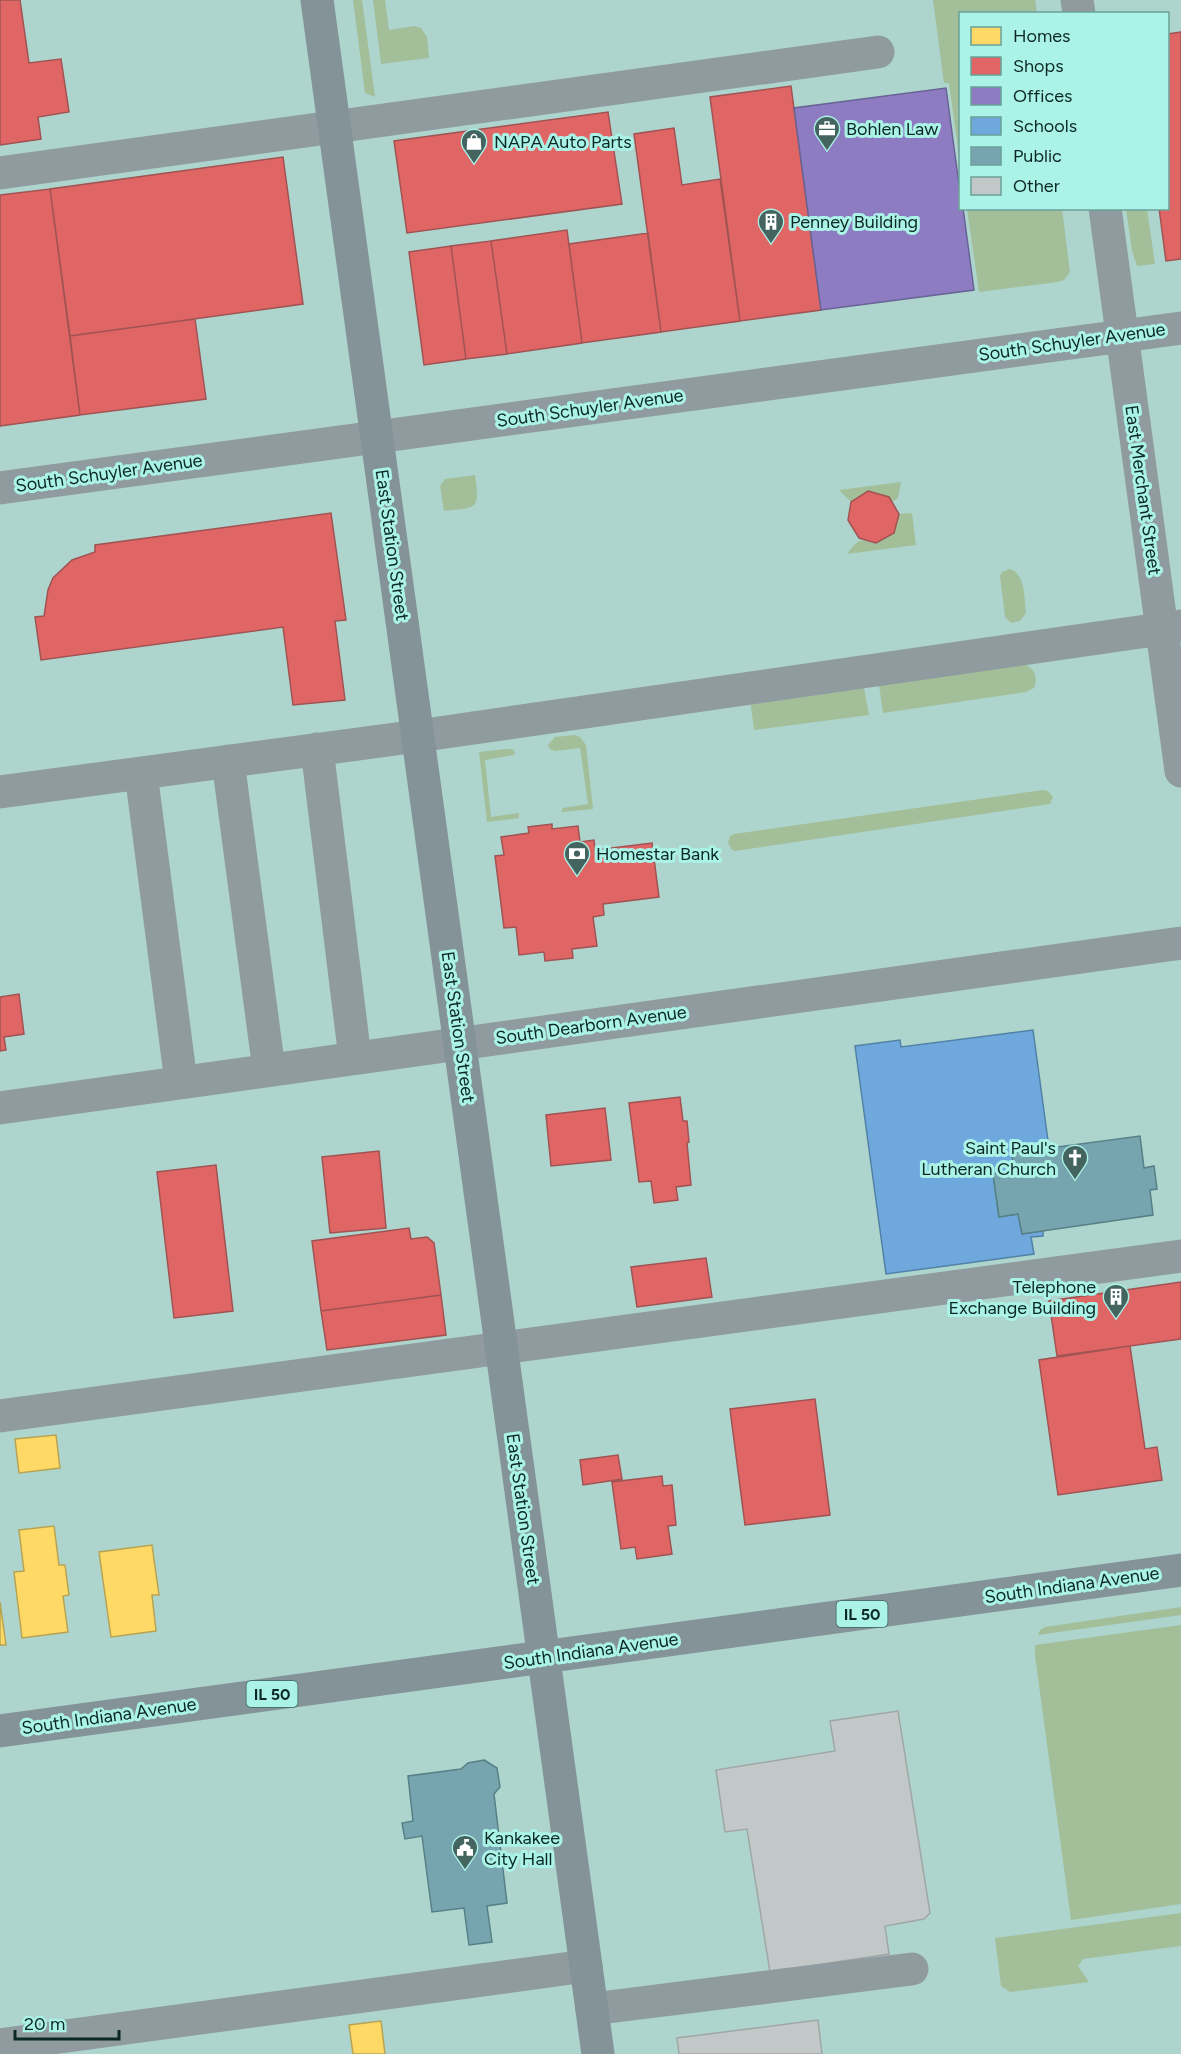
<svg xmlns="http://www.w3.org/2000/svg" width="1181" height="2054" viewBox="0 0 1181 2054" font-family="Figtree,sans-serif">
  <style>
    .green { fill: #a2bf9a }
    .homes { fill: #ffd966; stroke: #b6a452; stroke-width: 1.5 }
    .shops { fill: #e06666; stroke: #a05352; stroke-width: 1.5 }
    .offices { fill: #8e7cc3; stroke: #676394; stroke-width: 1.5 }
    .schools { fill: #6fa8dc; stroke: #5182a5; stroke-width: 1.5 }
    .public { fill: #76a5af; stroke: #568086; stroke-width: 1.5 }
    .building { fill: #c2c7c7; stroke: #a0a6a6; stroke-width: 1.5 }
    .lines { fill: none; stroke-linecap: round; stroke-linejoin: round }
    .minor { stroke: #8f9b9f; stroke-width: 33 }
    .major { stroke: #839397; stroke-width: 33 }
    .labels { text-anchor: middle; stroke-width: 6; stroke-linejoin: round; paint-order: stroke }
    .shield { fill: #abf2e7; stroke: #3b655f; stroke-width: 1.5 }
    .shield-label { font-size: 16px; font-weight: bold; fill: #0b2825 }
    .poi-label { font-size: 18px; fill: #0b2825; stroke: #abf2e7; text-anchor: start }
    .street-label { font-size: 18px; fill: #0b2825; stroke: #abf2e7 }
  </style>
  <rect width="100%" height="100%" fill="#aed4ce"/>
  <!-- green -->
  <path class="green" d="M353,0H362L375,97L365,93Z
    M373,0H385L389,30L414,26L421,28L427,37L429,58L381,64Z
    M933,0H1035L1037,13L960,14V164L949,83H944Z
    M967,209H1062L1070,272L1064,280L1058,282L979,292Z
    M1126,209H1147L1155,264L1137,266L1132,251Z
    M475,475C480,511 477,507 444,511L440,486L445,479Z
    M901,482L898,498L892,502L888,497L868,491L851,502L839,490Z
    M912,513L916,545L847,554C858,540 858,538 876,543L894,533L899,514Z
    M1010,569C1026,575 1024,598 1026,613L1020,621L1011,623L1005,617L1000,576L1002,572Z
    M1023,664C1034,667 1039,677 1034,688L1026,692L883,713L879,685Z
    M864,688L869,715L754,730L750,699Z
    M575,735L580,737L586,745L593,809L561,812L563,808L588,804L580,748L555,751L550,749L548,745L555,737Z
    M506,749H512L515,752L514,755L485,760L491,817L519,813V818L487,822L479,752Z
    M1043,790L1048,791L1053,797L1050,804L735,851L732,850L728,843L730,836L734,834Z
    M1181,1607V1615L1038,1635L1040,1630L1045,1627Z
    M1181,1625V1904L1071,1920L1035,1656V1645Z
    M1181,1913V1946L1083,1959L1078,1966L1089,1982L1010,1992L1001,1986L995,1938Z"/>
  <!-- homes -->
  <path class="homes" d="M56,1435L60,1468L19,1473L15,1439Z
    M54,1526L59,1565H65L69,1595L63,1596L68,1632L22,1638L14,1572L24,1571L19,1530Z
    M152,1545L159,1595H152L156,1631L111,1637L99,1552Z
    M0,1602L6,1645H0Z
    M381,2021L385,2054H353L349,2025Z"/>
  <!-- shops -->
  <path class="shops" d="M0,0H20L29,63L61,59L69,112L38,117L41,139L0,145Z
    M1181,32V259L1166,261L1159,208H1168V34Z
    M791,86L821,310L740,321L710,97Z
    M608,112L622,204L407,233L394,141Z
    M674,128L682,185L720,179L740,321L661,332L634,134Z
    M283,157L303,304L70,336L50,189Z
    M50,189L80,415L0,426V195Z
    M567,230L582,343L507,354L491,241Z
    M648,233L661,332L582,343L569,244Z
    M491,241L507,354L466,359L451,246Z
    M451,246L466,359L424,365L409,252Z
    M195,319L206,399L80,415L70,336Z
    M868,491L889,497L899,514L894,533L876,543L859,538L848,520L851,502Z
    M331,513L346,620L335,621L345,700L293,705L283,627L41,660L35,617L44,616L48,590L53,578L72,560L95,552V545Z
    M552,824V829L578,826L580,842L594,840L595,850L652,843L659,897L603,904L604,915L593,917L597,946L572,949L573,958L545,961L544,952L519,955L516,927L504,928L495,856L504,855L501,837L529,833L528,827Z
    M19,994L24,1034L4,1037L6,1050L0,1051V997Z
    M680,1097L683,1121H687L689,1142L687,1143L691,1185L676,1187L678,1200L654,1203L651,1181L639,1182L629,1103Z
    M605,1108L611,1160L551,1166L546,1115Z
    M379,1151L386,1228L330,1233L322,1157Z
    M216,1165L233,1311L174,1318L157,1172Z
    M409,1228L411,1239L427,1237L434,1243L441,1295L321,1311L312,1241Z
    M706,1258L712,1297L637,1307L631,1267Z
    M1181,1282V1339L1057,1356L1049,1301Z
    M441,1295L446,1335L327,1350L321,1311Z
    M1130,1346L1145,1449L1157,1447L1162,1480L1058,1495L1039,1360Z
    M815,1399L830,1515L745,1525L730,1409Z
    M618,1455L622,1479L583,1485L580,1460Z
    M662,1476L663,1486L672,1485L676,1525L668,1526L672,1554L637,1559L635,1547L621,1549L612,1482Z"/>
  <!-- offices -->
  <path class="offices" d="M946,88L960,192V208H963L974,290L821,310L794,108Z"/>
  <!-- schools -->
  <path class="schools" d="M1033,1030L1049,1148L1012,1153L1014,1171L993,1174L999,1217L1018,1214L1022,1234L1043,1231V1236L1031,1237L1034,1254L886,1274L855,1046L900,1040L901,1047Z"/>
  <!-- public -->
  <path class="public" d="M1140,1136L1144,1168L1154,1166L1157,1189L1150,1190L1153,1215L1022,1234L1018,1214L999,1217L993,1174L1014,1171L1012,1153Z
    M484,1760L497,1768L500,1787L494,1794L507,1903L487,1906L492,1942L469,1945L464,1908L432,1912L422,1836L405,1839L402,1823L413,1821L408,1776L461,1769L468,1763Z"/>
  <!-- building -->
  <path class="building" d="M898,1711L930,1913L924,1919L885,1926L889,1954L770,1972L747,1829L725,1832L716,1770L835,1751L830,1721Z
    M818,2020L822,2054H679L677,2038Z"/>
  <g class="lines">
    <!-- minor -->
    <path class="minor" d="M1077,0L1079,14
      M0,173L878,52
      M1105,208L1181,771
      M0,488L1181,328
      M317,749L355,1058
      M228,761L269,1070
      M141,773L181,1082
      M0,792L418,736L1181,626
      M0,1108L1181,943
      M0,1416L1181,1256
      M592,2009L912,1969
      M0,2045L586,1966"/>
    <!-- major -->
    <path class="major" d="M317,0L598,2054
      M0,1731L1181,1570"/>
  </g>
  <!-- icons -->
  <defs>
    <symbol id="office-pin" viewBox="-11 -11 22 30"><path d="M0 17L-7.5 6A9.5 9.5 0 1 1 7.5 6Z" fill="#446460" stroke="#abf2e7"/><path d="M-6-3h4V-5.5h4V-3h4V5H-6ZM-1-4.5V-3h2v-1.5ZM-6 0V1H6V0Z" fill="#fff"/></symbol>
    <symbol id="shop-pin" viewBox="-11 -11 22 30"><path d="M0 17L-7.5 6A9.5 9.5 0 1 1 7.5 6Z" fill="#446460" stroke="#abf2e7"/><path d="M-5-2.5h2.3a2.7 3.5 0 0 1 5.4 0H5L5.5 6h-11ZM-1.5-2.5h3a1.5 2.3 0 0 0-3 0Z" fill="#fff"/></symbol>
    <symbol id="building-pin" viewBox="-11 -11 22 30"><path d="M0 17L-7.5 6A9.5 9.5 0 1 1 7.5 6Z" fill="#446460" stroke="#abf2e7"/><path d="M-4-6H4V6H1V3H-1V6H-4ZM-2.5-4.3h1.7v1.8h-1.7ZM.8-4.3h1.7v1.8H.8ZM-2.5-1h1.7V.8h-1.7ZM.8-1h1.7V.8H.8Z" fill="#fff"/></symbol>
    <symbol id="bank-pin" viewBox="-11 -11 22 30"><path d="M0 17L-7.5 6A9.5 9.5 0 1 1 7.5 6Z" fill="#446460" stroke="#abf2e7"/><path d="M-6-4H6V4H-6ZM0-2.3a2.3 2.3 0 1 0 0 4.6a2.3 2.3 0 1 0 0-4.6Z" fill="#fff"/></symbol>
    <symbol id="church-pin" viewBox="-11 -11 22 30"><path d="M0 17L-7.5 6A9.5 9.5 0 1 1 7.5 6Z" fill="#446460" stroke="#abf2e7"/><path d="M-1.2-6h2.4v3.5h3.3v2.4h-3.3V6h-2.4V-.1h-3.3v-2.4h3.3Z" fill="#fff"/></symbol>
    <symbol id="civic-pin" viewBox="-11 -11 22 30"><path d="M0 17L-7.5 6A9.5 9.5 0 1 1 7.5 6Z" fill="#446460" stroke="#abf2e7"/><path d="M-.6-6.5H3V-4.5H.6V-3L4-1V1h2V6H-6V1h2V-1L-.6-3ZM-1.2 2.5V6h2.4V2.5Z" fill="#fff"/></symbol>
  </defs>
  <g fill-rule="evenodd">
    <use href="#office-pin" x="812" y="114" width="30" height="40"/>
    <use href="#shop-pin" x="459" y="127" width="30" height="40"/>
    <use href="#building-pin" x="756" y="207" width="30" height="40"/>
    <use href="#bank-pin" x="562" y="839" width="30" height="40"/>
    <use href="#church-pin" x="1060" y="1143" width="30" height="40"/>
    <use href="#building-pin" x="1101" y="1282" width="30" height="40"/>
    <use href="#civic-pin" x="450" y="1833" width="30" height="40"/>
  </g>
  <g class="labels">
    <!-- shield labels -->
    <g class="shield">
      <rect x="836.5" y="1601" width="51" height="26" rx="4.5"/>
      <rect x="246.5" y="1681" width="51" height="26" rx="4.5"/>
    </g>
    <g class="shield-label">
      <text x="862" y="1620">IL 50</text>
      <text x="272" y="1700">IL 50</text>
    </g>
    <!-- poi labels -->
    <g class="poi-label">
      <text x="846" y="135">Bohlen Law</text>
      <text x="494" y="148">NAPA Auto Parts</text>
      <text x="790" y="228">Penney Building</text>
      <text x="596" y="860">Homestar Bank</text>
      <text x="1056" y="1154" text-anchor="end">Saint Paul's<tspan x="1056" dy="21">Lutheran Church</tspan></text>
      <text x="1096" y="1293" text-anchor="end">Telephone<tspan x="1096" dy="21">Exchange Building</tspan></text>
      <text x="484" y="1844">Kankakee<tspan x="484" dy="21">City Hall</tspan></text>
    </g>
    <!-- street labels -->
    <g class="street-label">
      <text transform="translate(1072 342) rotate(-8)" y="6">South Schuyler Avenue</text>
      <text transform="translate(590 408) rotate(-8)" y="6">South Schuyler Avenue</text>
      <text transform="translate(109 473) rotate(-8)" y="6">South Schuyler Avenue</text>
      <text transform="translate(1143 490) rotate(82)" y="6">East Merchant Street</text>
      <text transform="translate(392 545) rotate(82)" y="6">East Station Street</text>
      <text transform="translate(591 1025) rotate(-8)" y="6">South Dearborn Avenue</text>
      <text transform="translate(458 1027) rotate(82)" y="6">East Station Street</text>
      <text transform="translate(523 1509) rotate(82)" y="6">East Station Street</text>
      <text transform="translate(1072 1585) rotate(-8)" y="6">South Indiana Avenue</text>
      <text transform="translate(591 1651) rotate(-8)" y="6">South Indiana Avenue</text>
      <text transform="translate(109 1716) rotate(-8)" y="6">South Indiana Avenue</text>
    </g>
  </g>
  <!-- legend -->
  <rect x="959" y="12" width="210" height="198" fill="#abf2e7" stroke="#6ba199" stroke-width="1.5"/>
  <rect x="971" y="27" width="30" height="18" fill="#ffd966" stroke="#6ba199" stroke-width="1.5"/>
  <text x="1013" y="42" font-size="18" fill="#0b2825">Homes</text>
  <rect x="971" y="57" width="30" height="18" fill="#e06666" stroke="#6ba199" stroke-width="1.5"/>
  <text x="1013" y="72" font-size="18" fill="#0b2825">Shops</text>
  <rect x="971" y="87" width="30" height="18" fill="#8e7cc3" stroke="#6ba199" stroke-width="1.5"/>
  <text x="1013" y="102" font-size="18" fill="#0b2825">Offices</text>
  <rect x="971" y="117" width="30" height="18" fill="#6fa8dc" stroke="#6ba199" stroke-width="1.5"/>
  <text x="1013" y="132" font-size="18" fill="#0b2825">Schools</text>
  <rect x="971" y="147" width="30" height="18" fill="#76a5af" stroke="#6ba199" stroke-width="1.5"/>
  <text x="1013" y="162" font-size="18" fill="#0b2825">Public</text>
  <rect x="971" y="177" width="30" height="18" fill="#c2c7c7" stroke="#6ba199" stroke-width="1.5"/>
  <text x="1013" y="192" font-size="18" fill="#0b2825">Other</text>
  <!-- scale -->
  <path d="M15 2030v9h104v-9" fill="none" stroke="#0b2825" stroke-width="3"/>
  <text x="24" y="2030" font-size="18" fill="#0b2825" stroke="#abf2e7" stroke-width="4.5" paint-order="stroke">20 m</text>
</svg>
